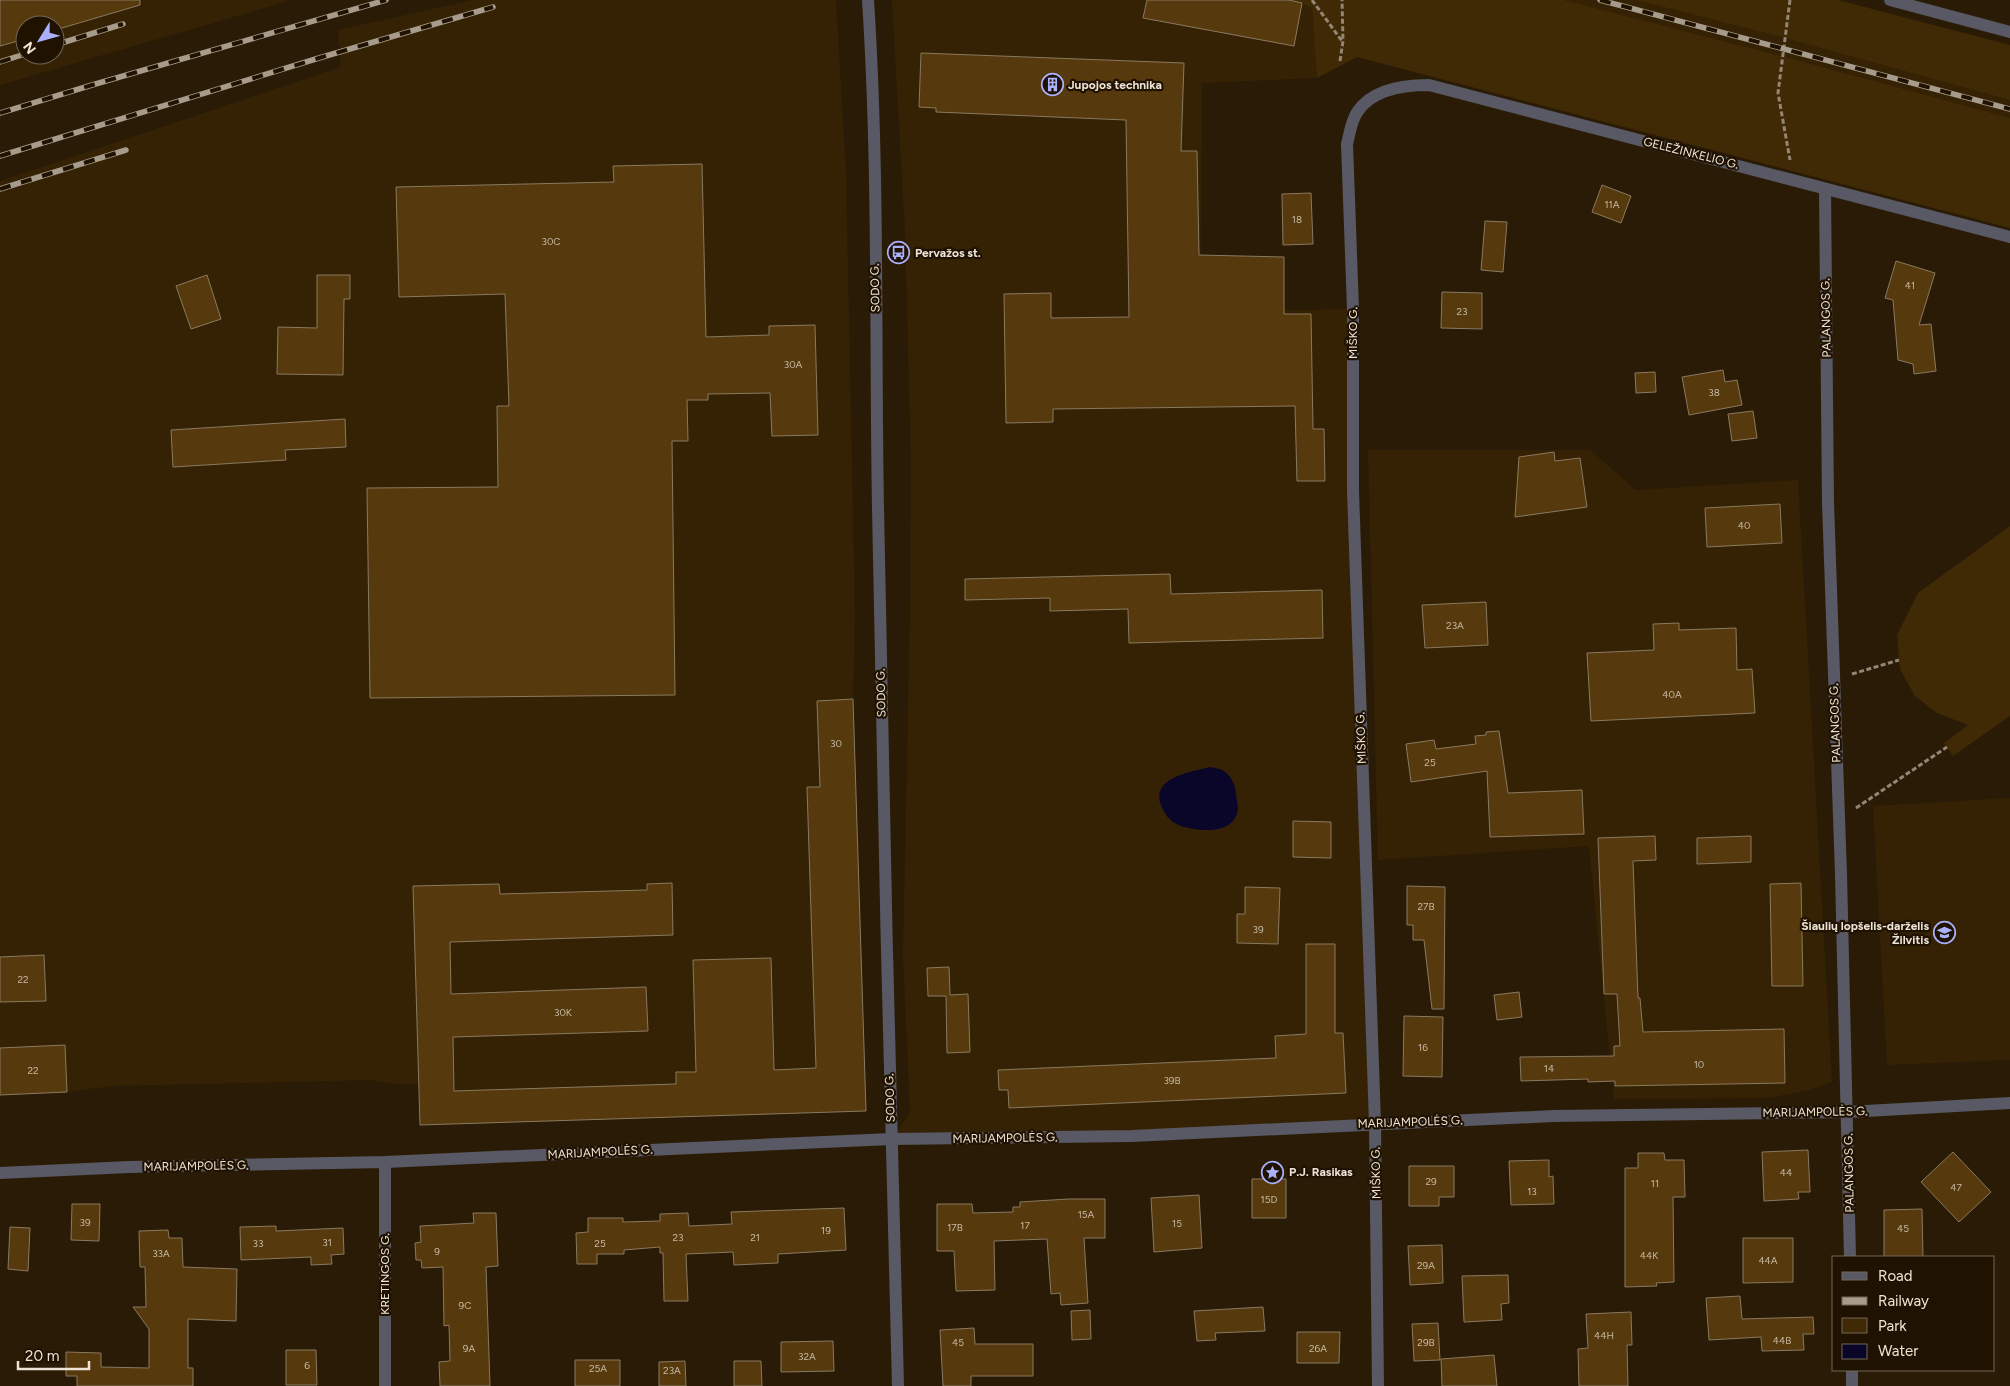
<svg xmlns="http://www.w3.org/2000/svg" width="2010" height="1386" viewBox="0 0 2010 1386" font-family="Figtree,sans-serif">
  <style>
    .built { fill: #352205; fill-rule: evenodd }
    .green { fill: #402a05 }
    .water { fill: #090629 }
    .building { fill: #563a0d; stroke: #8a7961 }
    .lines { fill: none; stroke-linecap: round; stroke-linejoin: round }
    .path { stroke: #938675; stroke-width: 3; stroke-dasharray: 5 2.5; stroke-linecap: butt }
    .minor { stroke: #585964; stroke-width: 12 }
    .rail-casing { stroke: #a79b8b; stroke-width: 5.5 }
    .rail { stroke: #201200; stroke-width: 4; stroke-dasharray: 11; stroke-linecap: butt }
    .labels { text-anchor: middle; stroke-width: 4.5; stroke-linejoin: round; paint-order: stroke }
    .number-label { font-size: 10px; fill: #c7b9a4 }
    .poi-label { font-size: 12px; font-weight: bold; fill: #ede3d6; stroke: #201200; text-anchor: start }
    .street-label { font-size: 12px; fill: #ede3d6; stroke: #201200 }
  </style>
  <rect width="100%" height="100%" fill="#2a1b06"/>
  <!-- built -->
  <path class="built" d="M0,0H292L0,85ZM25,25H55V55H25Z
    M473,0H836L846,172L855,616L853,699L866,1111L420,1125L419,1085L386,1083L370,1080L112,1086L67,1092L0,1095V181L341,67L338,30Z
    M892,0H1289L1302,3L1312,8L1317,78L1202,83L1200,312L1353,309L1375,1123L891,1139L910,1113L903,955L910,612L911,462L905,232Z
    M1564,0H1636L1770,34L2010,100V118L1793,59Z
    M1368,450H1590L1636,490L1798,480L1832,1082L1805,1091L1768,1098L1614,1099L1589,846L1378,860Z
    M2010,798V1060L1887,1065L1873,806Z"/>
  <!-- green -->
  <path class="green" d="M1289,0H1564L1793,59L2010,118V228L1357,57L1317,78L1312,8L1302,3Z
    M1636,0H1838L2010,45V100L1770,34Z
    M2010,526V716L1953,756L1944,743L1968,725L1937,713L1915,696L1900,669L1897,635L1918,593Z"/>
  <!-- water -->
  <path class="water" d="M1210,767C1215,768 1222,769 1225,772C1232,777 1236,787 1236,795C1237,801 1239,809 1237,814C1229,836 1195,831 1178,825C1170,821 1164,814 1161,805C1151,777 1191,772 1210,767Z"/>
  <!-- building -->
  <path class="building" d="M0,0H140V5L55,30V25H25V39L0,46Z
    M1147,0H1289L1302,3L1294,46L1143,18Z
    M921,53L1184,63L1181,151H1197L1199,255L1284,257V314H1311L1313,429H1324L1325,481H1297L1295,406L1053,409V422L1006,423L1004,294L1051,293V318L1129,317L1126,120L936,112V108L919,107Z
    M702,164L706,337L769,335V326L815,325L818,435L772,436L770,393L708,394V400H687L688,441H672L675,695L370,698L367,488L498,487L497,406H509L505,294L399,297L396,187L614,182L613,166Z
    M1602,185L1631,196L1621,223L1592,212Z
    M1311,193L1313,244L1283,245L1282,194Z
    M1485,221L1507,222L1503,272L1481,270Z
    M1896,261L1935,273L1919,325L1931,324L1936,371L1914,374L1913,364L1898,360L1893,300L1885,298Z
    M207,275L221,319L191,329L176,286Z
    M317,275H350V299H344L343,375L277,374L278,327L317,328Z
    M1442,292L1482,293V329L1441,328Z
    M1723,370L1725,382L1737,380L1742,405L1689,415L1682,377Z
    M1655,372L1656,392L1636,393L1635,373Z
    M1753,411L1757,438L1732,441L1728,414Z
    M345,419L346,447L285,450L286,460L173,467L171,430Z
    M1554,452L1555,461L1580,458L1587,507L1515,517L1519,457Z
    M1780,504L1782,543L1707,547L1705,508Z
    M1170,574L1171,594L1322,590L1323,638L1129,643L1128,609L1050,611V598L965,600V579Z
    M1486,602L1488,645L1425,648L1422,605Z
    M1679,623V630L1736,628L1737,670L1752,669L1755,713L1591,721L1587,653L1654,650L1653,624Z
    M853,699L866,1111L420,1125L413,886L499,884L500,894L647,890V884L672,883L673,935L450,942L451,994L646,987L648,1031L453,1037L454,1091L676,1084V1072H696L693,960L771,958L774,1070L816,1068L807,787H820L817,701Z
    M1499,731L1508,793L1582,790L1584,834L1490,837L1487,771L1411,782L1406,744L1434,740L1436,749L1476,744L1475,736L1486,735V732Z
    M1293,821L1331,822V858L1293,857Z
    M1655,836L1656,860L1633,861L1638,998H1640L1643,1032L1784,1029L1785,1083L1615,1086V1081L1588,1082V1079L1521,1081L1520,1057L1614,1056V1046H1620L1617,994H1604L1598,838Z
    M1751,836V862L1697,864V838Z
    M1801,883L1803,986H1772L1770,884Z
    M1407,886L1445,887L1444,1009H1432L1424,940H1413V925H1407Z
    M1245,887L1280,888L1278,944L1237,943V914H1245Z
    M1306,944H1335V1033H1343L1346,1093L1009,1108L1008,1090H999L998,1070L1276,1058L1275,1036L1306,1034Z
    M44,955L46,1001L0,1002V957Z
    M949,967L950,995L968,994L970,1052L947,1053L946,996H928L927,968Z
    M1519,992L1522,1017L1497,1020L1494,995Z
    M1404,1016L1443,1017L1442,1077L1403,1076Z
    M65,1045L67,1092L0,1095V1048Z
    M1808,1150L1810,1192H1798L1799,1199L1764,1201L1762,1152Z
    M1953,1152L1991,1192L1959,1222L1921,1182Z
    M1638,1153H1664L1665,1160H1684L1685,1197H1673L1674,1282L1656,1283L1657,1286L1625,1287V1168H1638Z
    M1549,1160V1177L1553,1176L1554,1204L1511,1205L1509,1161Z
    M1409,1166H1454V1197H1439V1206H1409Z
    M1252,1179H1286V1218H1252Z
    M1199,1195L1202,1248L1154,1252L1151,1198Z
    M1068,1199H1105V1238H1084L1088,1303L1061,1305L1060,1293L1051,1294L1047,1239L994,1241L995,1290L956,1291L954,1251H937V1204H972L973,1213L1013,1212V1207H1020V1202Z
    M72,1204H100L99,1241L71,1240Z
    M844,1208L846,1250L778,1254V1263L734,1265L733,1252L686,1254L688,1301H664L663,1253H660V1247L624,1250V1254H597V1264H577L576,1233L588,1232V1218H623V1222L660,1221V1214L688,1213L689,1226L732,1224L731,1212Z
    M1922,1209L1923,1257H1884V1210Z
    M473,1213H496L498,1266L486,1267L490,1386H440L439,1362L450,1361L449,1325L444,1326L443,1267L422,1268L421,1260H416L415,1243L421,1242L420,1226L474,1223Z
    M276,1226V1231L343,1228L344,1254L331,1255L332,1264L311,1265V1257L241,1260L240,1227Z
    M10,1227L30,1228L28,1271L8,1269Z
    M168,1230L169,1238H182L183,1267L237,1269L236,1321L188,1319V1368H193V1386H77V1376H66V1352L101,1353V1367L149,1368V1329L133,1307H146L145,1267H140L139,1231Z
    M1743,1238H1793V1282L1743,1283Z
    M1442,1245L1443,1283L1410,1285L1408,1246Z
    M1508,1275L1509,1303L1501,1304L1502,1320L1464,1322L1462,1276Z
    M1740,1296L1742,1319L1813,1317L1814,1334H1803L1804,1350L1762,1351L1761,1337L1709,1340L1706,1298Z
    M1263,1307L1265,1331L1215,1333L1216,1340L1197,1341L1194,1311Z
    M1090,1310L1091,1339L1072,1340L1071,1311Z
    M1631,1312L1632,1345H1627L1628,1386H1579L1578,1349L1588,1348L1586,1314Z
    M1438,1323L1440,1360L1414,1361L1412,1324Z
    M974,1328L975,1344H1033V1376H971V1386H943L940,1330Z
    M1297,1332H1340L1339,1363H1297Z
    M833,1341L834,1371L781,1372V1342Z
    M286,1350H316L317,1385H286Z
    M1494,1355L1497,1386H1442L1441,1359Z
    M575,1360H620V1386H575Z
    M685,1361L686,1386H659V1362Z
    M734,1361H761L762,1386H734Z"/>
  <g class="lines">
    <!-- path -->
    <path class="path" d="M1312,0L1342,41
      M1790,0L1778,93L1790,160
      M1340,61L1343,41L1342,0
      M1852,674L1899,660
      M1856,808L1947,747"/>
    <!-- minor -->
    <path class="minor" d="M868,0C879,169 875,339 878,508C883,801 890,1093 898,1386
      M1890,0L2010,32
      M1825,189L1828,503L1841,874L1850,1257
      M385,1162V1386
      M0,1173L129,1167L385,1162L891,1139L1132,1136L1554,1116L1848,1112L2010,1103
      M1852,1370V1386
      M1378,1386L1375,1123L1353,491V309L1347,144C1350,133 1351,120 1358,111C1373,89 1405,85 1429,85L2010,237"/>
    <defs>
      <path id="rail" d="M1600,0L2010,109
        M55,45L123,24
        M0,62L25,54
        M0,113L92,85L386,0
        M0,156L319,58L493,7
        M0,189L126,150"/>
    </defs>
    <!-- rail casing -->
    <use href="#rail" class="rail-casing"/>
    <!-- rail -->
    <use href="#rail" class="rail"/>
  </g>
  <!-- icons -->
  <defs>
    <symbol id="building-ring" viewBox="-11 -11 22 22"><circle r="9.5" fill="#201200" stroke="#aab0fb" stroke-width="1.5"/><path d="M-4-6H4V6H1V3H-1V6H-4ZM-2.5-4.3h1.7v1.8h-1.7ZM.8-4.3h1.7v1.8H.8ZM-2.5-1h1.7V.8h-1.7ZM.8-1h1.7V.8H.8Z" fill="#aab0fb"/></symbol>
    <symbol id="bus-ring" viewBox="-11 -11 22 22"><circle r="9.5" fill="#201200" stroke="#aab0fb" stroke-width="1.5"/><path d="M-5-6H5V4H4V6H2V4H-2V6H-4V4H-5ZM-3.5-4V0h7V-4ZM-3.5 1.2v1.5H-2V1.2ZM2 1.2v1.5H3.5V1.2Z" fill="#aab0fb"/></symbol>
    <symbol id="school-ring" viewBox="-11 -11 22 22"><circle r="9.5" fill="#201200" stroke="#aab0fb" stroke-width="1.5"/><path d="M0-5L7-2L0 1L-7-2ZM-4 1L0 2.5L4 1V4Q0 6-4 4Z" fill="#aab0fb"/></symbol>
    <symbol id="sight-ring" viewBox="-11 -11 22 22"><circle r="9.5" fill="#201200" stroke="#aab0fb" stroke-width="1.5"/><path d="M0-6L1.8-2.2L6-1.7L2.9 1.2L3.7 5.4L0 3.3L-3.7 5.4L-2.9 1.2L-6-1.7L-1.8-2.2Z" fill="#aab0fb"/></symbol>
  </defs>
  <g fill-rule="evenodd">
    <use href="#building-ring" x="1040" y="72" width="25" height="25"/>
    <use href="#bus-ring" x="886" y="240" width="25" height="25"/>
    <use href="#school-ring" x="1932" y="920" width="25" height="25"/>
    <use href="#sight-ring" x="1260" y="1160" width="25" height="25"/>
  </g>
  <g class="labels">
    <!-- number labels -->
    <g class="number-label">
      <text x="1612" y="208">11A</text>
      <text x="1297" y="223">18</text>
      <text x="551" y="245">30C</text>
      <text x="1910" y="289">41</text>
      <text x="1462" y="315">23</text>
      <text x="793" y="368">30A</text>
      <text x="1714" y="396">38</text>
      <text x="1744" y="529">40</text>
      <text x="1455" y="629">23A</text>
      <text x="1672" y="698">40A</text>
      <text x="836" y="747">30</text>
      <text x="1430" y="766">25</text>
      <text x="1426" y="910">27B</text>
      <text x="1258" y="933">39</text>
      <text x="23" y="983">22</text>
      <text x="563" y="1016">30K</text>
      <text x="1423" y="1051">16</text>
      <text x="1699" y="1068">10</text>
      <text x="1549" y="1072">14</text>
      <text x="33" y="1074">22</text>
      <text x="1172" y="1084">39B</text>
      <text x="1786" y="1176">44</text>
      <text x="1431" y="1185">29</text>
      <text x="1655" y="1187">11</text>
      <text x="1956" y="1191">47</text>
      <text x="1532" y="1195">13</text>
      <text x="1269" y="1203">15D</text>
      <text x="1086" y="1218">15A</text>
      <text x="85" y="1226">39</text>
      <text x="1177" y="1227">15</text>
      <text x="1025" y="1229">17</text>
      <text x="955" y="1231">17B</text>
      <text x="1903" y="1232">45</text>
      <text x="826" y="1234">19</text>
      <text x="678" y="1241">23</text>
      <text x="755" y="1241">21</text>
      <text x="327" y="1246">31</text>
      <text x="258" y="1247">33</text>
      <text x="600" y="1247">25</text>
      <text x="437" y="1255">9</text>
      <text x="161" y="1257">33A</text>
      <text x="1649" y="1259">44K</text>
      <text x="1768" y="1264">44A</text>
      <text x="1426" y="1269">29A</text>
      <text x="465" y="1309">9C</text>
      <text x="1604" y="1339">44H</text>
      <text x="1782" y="1344">44B</text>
      <text x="958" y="1346">45</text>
      <text x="1426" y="1346">29B</text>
      <text x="469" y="1352">9A</text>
      <text x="1318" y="1352">26A</text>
      <text x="807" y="1360">32A</text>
      <text x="307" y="1369">6</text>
      <text x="598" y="1372">25A</text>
      <text x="672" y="1374">23A</text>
    </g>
    <!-- poi labels -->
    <g class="poi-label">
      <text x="1068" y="89">Jupojos technika</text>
      <text x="915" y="257">Pervažos st.</text>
      <text x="1929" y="930" text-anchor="end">Šiaulių lopšelis-darželis<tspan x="1929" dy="14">Žilvitis</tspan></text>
      <text x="1289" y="1176">P.J. Rasikas</text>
    </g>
    <!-- street labels -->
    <g class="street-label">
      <text transform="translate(1691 153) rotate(14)" y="4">GELEŽINKELIO G.</text>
      <text transform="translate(875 288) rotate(-91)" y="4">SODO G.</text>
      <text transform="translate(1826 318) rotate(-91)" y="4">PALANGOS G.</text>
      <text transform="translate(1353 333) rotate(-90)" y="4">MIŠKO G.</text>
      <text transform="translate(881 693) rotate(-91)" y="4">SODO G.</text>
      <text transform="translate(1835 723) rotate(-92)" y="4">PALANGOS G.</text>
      <text transform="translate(1361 738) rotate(-92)" y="4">MIŠKO G.</text>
      <text transform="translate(890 1098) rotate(-92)" y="4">SODO G.</text>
      <text transform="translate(1815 1112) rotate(-1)" y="4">MARIJAMPOLĖS G.</text>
      <text transform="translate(1410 1122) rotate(-2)" y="4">MARIJAMPOLĖS G.</text>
      <text transform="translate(1005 1138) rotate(-1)" y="4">MARIJAMPOLĖS G.</text>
      <text transform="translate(600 1152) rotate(-3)" y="4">MARIJAMPOLĖS G.</text>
      <text transform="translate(196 1166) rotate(-1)" y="4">MARIJAMPOLĖS G.</text>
      <text transform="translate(1376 1173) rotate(-91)" y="4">MIŠKO G.</text>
      <text transform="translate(1849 1173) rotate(-91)" y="4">PALANGOS G.</text>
      <text transform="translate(385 1274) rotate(-90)" y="4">KRETINGOS G.</text>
    </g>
  </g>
  <!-- legend -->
  <rect x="1832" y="1256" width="162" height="115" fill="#201200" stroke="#726656"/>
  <rect x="1842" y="1272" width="25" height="8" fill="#585964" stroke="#726656"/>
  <text x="1878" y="1281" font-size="15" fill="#ede3d6">Road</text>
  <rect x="1842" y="1297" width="25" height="8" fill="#a79b8b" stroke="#726656"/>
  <text x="1878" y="1306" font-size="15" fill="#ede3d6">Railway</text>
  <rect x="1842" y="1318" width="25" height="15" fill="#402a05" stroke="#726656"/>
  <text x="1878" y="1331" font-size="15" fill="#ede3d6">Park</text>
  <rect x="1842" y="1344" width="25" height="15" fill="#090629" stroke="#726656"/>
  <text x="1878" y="1356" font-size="15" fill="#ede3d6">Water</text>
  <!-- north arrow -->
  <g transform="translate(40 40) rotate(233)"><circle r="24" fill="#201200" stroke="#726656"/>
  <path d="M0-4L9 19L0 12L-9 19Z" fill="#aab0fb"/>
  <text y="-8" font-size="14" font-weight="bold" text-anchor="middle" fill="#ede3d6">N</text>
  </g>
  <!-- scale -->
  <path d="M18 1361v8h71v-8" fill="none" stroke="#ede3d6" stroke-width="2.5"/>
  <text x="25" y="1361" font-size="15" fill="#ede3d6" stroke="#201200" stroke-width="4" paint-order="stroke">20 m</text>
</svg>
